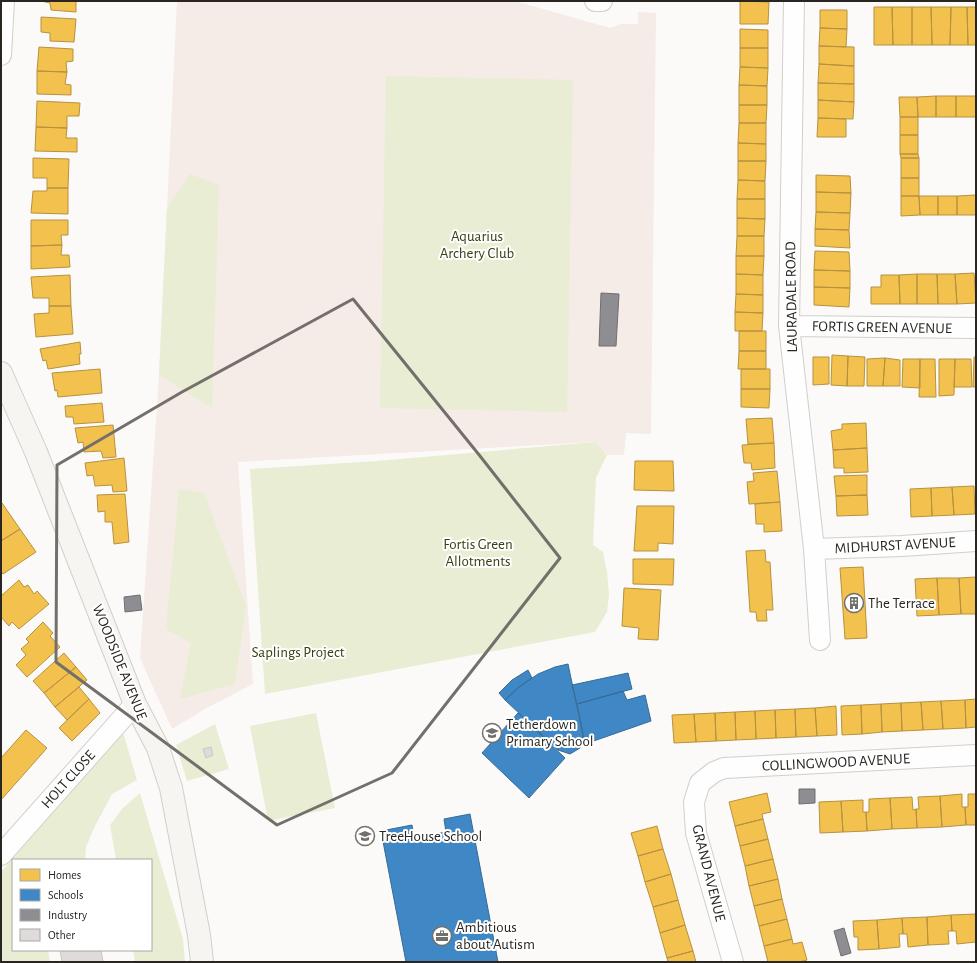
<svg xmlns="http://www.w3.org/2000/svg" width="977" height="963" viewBox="0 0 977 963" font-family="'Alegreya Sans',sans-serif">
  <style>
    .industrial { fill: #f5ebe7 }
    .green { fill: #e9edd4 }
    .homes { fill: #f2c14e; stroke: #b69240 }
    .schools { fill: #3f88c5; stroke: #386b94 }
    .industry { fill: #8d8d92; stroke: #6f6e70 }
    .building { fill: #dfdbdb; stroke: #cac6c6 }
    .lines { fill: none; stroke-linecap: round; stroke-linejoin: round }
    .street-casing { stroke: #d1cfcb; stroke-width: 22 }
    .secondary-casing { stroke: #d1cfcb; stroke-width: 24 }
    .street { stroke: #fffefe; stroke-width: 20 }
    .secondary { stroke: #f7f5f1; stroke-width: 22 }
    .marked { fill: none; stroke: #73706c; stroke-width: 3; stroke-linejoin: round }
    .labels { text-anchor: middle; stroke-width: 4; stroke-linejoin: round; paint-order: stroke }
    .park-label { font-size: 15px; fill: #383f0e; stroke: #fff }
    .street-label { font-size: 15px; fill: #292621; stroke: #fff }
    .poi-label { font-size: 15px; fill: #292621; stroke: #fff; text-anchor: start }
  </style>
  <rect width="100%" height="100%" fill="#fcfaf8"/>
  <!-- industrial -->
  <path class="industrial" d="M177,1H515L610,28L621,24H638V12L656,13L651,434L626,433L624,455H607L595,442L238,462L253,684L205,709L172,729L140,658L159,375Z"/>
  <!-- green -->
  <path class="green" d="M386,76L573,80L567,412L380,408Z
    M190,174L219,185L212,408L159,375L167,208Z
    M595,442L607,455L596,478L593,545L603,552L607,572L609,595L607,612L595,632L265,694L250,469L377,461Z
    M179,489L204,493L246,606L235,684L180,699L191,643L166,629Z
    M316,713L335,808L268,821L250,726Z
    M215,724L229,769L187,781L176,745Z
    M123,732L137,780L112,794L95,826L86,847L85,860H13V950H48L50,962H1V872L112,742Z
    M140,793L183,939L185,962H135L133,950H151V860H116L110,825L122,809Z"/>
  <!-- homes -->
  <path class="homes" d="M41,1H87H76V12L51,10L50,3Z
    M740,1L769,2L768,24H740Z
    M874,7H892L893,45H874Z
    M892,7H912V45H893Z
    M912,7H931L932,45H912Z
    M931,7H951L950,45H932Z
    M951,7H967L968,45H950Z
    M967,7H976V45H968Z
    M820,10H847V29L820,28Z
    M41,17L76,19L74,42L50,41V33L41,32Z
    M820,28L847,29L846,47L819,46Z
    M740,29L768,30V48H740Z
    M819,46L854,47V66L819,64Z
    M39,47L73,49V61L66,62L67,72L37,71Z
    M740,48H768V68L740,67Z
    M819,64L854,66V84L818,83Z
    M740,67L768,68L767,86L739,85Z
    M37,71L67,72L65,84L71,85V95L37,94Z
    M818,83L854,84V102L818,100Z
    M739,85L767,86V105H739Z
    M936,96V117H918L917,97Z
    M936,96H956V117H936Z
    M956,96H976V117H956Z
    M899,97H917L918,117H900Z
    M818,100L854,102L853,119L818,118Z
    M37,101L80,103L79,116H67V128L36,127Z
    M739,105H767L766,123H739Z
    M900,117H918V135H900Z
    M818,118L846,119V137H817Z
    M739,123H766V144L738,143Z
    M36,127L67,128L66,138H77V152L35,151Z
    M900,135H918V154H900Z
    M738,143L766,144V161H738Z
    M900,154H918L919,158H901Z
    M33,158L69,159L68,188H47V178H33Z
    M901,158H919V178H901Z
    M738,161H766L765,181L738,180Z
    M816,175L850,176L851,193L816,192Z
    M901,178H919V196H901Z
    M738,180L765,181V199H737Z
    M47,188H68V214L31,213L33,191H47Z
    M816,192L851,193L850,213L816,212Z
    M976,195V215H957V196Z
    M901,196H919L920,215L901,216Z
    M919,196H938V215H920Z
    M938,196H957V215H938Z
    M737,199H765V219L737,218Z
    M816,212L850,213L849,230L815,229Z
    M737,218L765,219L764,236H737Z
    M31,220H68V235H61L62,245L31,246Z
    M815,229L849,230L850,248L815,246Z
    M737,236H764V256H736Z
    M62,245L61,255H69L70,267L31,269V246Z
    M815,251L849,252L850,271L814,270Z
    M736,256H764L763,275L736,274Z
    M814,270L850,271V288L814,287Z
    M974,273L976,303L957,304L955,274Z
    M736,274L763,275V295L736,294Z
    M917,274H937L938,304H917Z
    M917,274V304H900L899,275Z
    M937,274H955L957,304H938Z
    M70,275L71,306H49V298H33L31,277Z
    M881,275H899L900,304H871V287H881Z
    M814,287L850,288L849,307L814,305Z
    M736,294L763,295V313L735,312Z
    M49,306H71L73,334L36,337L34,314L49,313Z
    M735,312L763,313L762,331H735Z
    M739,331H766V351H739Z
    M80,342L81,354H79L80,364L48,369L46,360L43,361L40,349Z
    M739,351H766V369H738Z
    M832,355L848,356L847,386L831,385Z
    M848,356L865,357L864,386H847Z
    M813,357H829V384L813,385Z
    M974,357H976V387H973Z
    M885,358L900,360V386H883Z
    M885,358L883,386H867V359Z
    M903,359H920V388L902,387Z
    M920,359H935L936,397H919Z
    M939,359H955L954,395L939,396Z
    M955,359H971L972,387H954Z
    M100,369L102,393L58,397L57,390L55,391L52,373Z
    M741,369H770V389H741Z
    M741,389H770L769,408L741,407Z
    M102,403L104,422L74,424L73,417H66L65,406Z
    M772,418L774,443L748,444L746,419Z
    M866,423L867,448L833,450L831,431L842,429V424Z
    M113,425L116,457L103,458L101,451L84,452L83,442L78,443L75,428Z
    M774,443L775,468L752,470L751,463H744L742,445Z
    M867,448L868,472L844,473V468H834L833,450Z
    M124,458L127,491L113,492L112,485L95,486L93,475L87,476L85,463Z
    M635,461H673L674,491L634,490Z
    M777,471L780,502L749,504L747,482L754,481L753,473Z
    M867,475V495L836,496L834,476Z
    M974,486L975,514L954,515L952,487Z
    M952,487L954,515L932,516L931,488Z
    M931,488L932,516L911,517L910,489Z
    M125,494L129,542L114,544L112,522H105V511L98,512L97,495Z
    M867,495L868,515L837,516L836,496Z
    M780,502L782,531L764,532V524H756L755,504Z
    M2,503L20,529L1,541V504Z
    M637,506H674L673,544L658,543V551H634Z
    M20,529L36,552L3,574L1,571V541Z
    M765,550L766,562H770L773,610H766L767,621H757L756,612H750L746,551Z
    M633,559H674L673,585L633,584Z
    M863,567L867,638L845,639L840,568Z
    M976,577V614H961L959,578Z
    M937,578H959L961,614L939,615Z
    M937,578L939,615L917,616L915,579Z
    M19,580L24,587L28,585L34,594L37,591L49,604L19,629L12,622L9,626L1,617V596Z
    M624,588L661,590L658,640L638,639L639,628L622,626Z
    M43,622L53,633L50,636L60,647L27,677L16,665L26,655L21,649L29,642L26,639Z
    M64,653L76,667L44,693L33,681Z
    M76,667L87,680L55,707L44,693Z
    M79,687L89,699L67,720L55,707Z
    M89,699L100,713L72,741L59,728Z
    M976,699V727L966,728L965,700Z
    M965,700L966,728L943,729L941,701Z
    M941,701L943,729L923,730L921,702Z
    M921,702L923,730L902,731L901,703Z
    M901,703L902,731L882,732L881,704Z
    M881,704L882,732L862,734L861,705Z
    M861,705L862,734L842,735L841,706Z
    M836,706L837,735L817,736L815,708Z
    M815,708L817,736L796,737L795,709Z
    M795,709L796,737L776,738L775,710Z
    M775,710L776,738L756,739L755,711Z
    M755,711L756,739L736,740L735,712Z
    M735,712L736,740L716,741L715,713Z
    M715,713L716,741L696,742L694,714Z
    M694,714L696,742L674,743L672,715Z
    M26,730L47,748L1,800V758Z
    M767,793L771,812L762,814L763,819L735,826L729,802Z
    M962,794V807H965L966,825L942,827L940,796Z
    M968,794H976V825H966L965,807H968Z
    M940,796L942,827L917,828L916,809H919L918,797Z
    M912,797L913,810L916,809L917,828L892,829L890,798Z
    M890,798L892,829L867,831L866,812H869V799Z
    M863,800V812H866L867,831L843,832L841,801Z
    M841,801L843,832L820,833L819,802Z
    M763,819L768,839L740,846L735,826Z
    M657,826L663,849L638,856L631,833Z
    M768,839L773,859L745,866L740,846Z
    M663,849L671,874L645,882L638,856Z
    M773,859L778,879L749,886L745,866Z
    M671,874L678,900L653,907L645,882Z
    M778,879L782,899L754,906L749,886Z
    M782,899L787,919L759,926L754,906Z
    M678,900L685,925L660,933L653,907Z
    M976,914V942L957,944L956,931H952L951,915Z
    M951,915L952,931H948L949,944L928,945L927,917Z
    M927,917L928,945L908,947L907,934H903L902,918Z
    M902,918L903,934H899L900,947L879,949L877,920Z
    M787,919L792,939L764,946L759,926Z
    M877,920L879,949L858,950V937H854L853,921Z
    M685,925L693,951L667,958L660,933Z
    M792,939L793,944L802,942L807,960L799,962H768L764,946Z
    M693,951L696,962H668L667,958Z"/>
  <!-- schools -->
  <path class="schools" d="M568,664L583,735L580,748L570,754L558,750L505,700L519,687L538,674L555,667Z
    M528,670L532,678L519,687L505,700L499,693L512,680Z
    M628,673L632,689L577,704L572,685Z
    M623,691L627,700L645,695L651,721L585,744L577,704Z
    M518,713L565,758L529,798L482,753Z
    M470,814L498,962H406L381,831L412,825L414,838L446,832L444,819Z"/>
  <!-- industry -->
  <path class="industry" d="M601,293L619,294L616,346H599Z
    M140,595L142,610L125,612L124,597Z
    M799,789H815V803L799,804Z
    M844,928L851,953L841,956L834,931Z"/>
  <!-- building -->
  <path class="building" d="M211,747L213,755L206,758L203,749Z
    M60,950H101L103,962H62Z"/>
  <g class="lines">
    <defs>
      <path id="street" d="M595,1H602
        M794,1L789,326L814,549L820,640
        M1,55L4,1
        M789,326L976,328
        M814,549L902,546L976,541
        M1,855L135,704
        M733,962L696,833L694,802L700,783L714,772L724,768L976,755"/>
      <path id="secondary" d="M1,373L36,452L135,704L158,748L171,788L199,935L202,962"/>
    </defs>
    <!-- street casing -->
    <use href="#street" class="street-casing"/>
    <!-- secondary casing -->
    <use href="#secondary" class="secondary-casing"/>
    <!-- street -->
    <use href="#street" class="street"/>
    <!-- secondary -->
    <use href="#secondary" class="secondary"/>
  </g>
  <!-- marked area -->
  <path class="marked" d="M353,299L480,456L560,558L392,773L277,825L56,662L57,465L182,392Z"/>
  <!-- icons -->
  <defs>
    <symbol id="building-ring" viewBox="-11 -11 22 22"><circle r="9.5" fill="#fff" stroke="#73706c" stroke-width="1.5"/><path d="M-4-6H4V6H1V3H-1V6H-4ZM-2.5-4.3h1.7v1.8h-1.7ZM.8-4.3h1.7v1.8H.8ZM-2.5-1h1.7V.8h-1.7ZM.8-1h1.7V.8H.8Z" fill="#73706c"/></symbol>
    <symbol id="school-ring" viewBox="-11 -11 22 22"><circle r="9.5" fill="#fff" stroke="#73706c" stroke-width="1.5"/><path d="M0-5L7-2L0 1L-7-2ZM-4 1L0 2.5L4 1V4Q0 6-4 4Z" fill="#73706c"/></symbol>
    <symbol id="office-ring" viewBox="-11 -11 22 22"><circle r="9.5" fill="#fff" stroke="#73706c" stroke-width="1.5"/><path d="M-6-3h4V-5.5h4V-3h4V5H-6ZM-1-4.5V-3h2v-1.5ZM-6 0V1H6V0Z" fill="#73706c"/></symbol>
  </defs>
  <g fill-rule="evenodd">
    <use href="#building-ring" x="843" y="592" width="22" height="22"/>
    <use href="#school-ring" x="481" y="722" width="22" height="22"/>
    <use href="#school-ring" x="354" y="825" width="22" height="22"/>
    <use href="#office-ring" x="431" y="925" width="22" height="22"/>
  </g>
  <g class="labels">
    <!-- park labels -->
    <g class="park-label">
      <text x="477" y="241">Aquarius<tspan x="477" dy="17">Archery Club</tspan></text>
      <text x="478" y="549">Fortis Green<tspan x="478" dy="17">Allotments</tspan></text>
      <text x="298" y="657">Saplings Project</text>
    </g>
    <!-- street labels -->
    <g class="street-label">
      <text transform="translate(791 297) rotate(-91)" y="5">LAURADALE ROAD</text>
      <text transform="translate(882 327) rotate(1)" y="5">FORTIS GREEN AVENUE</text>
      <text transform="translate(895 545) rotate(-3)" y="5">MIDHURST AVENUE</text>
      <text transform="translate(120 662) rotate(68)" y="5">WOODSIDE AVENUE</text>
      <text transform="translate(836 762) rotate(-3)" y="5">COLLINGWOOD AVENUE</text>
      <text transform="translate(68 779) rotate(-48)" y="5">HOLT CLOSE</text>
      <text transform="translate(709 873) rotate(76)" y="5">GRAND AVENUE</text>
    </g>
    <!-- poi labels -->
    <g class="poi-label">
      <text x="868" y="608">The Terrace</text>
      <text x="506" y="729">Tetherdown<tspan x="506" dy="17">Primary School</tspan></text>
      <text x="379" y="841">TreeHouse School</text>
      <text x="456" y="932">Ambitious<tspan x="456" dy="17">about Autism</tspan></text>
    </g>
  </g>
  <!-- border -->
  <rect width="977" height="963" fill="none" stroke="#292621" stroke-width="4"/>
  <!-- legend -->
  <rect x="12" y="859" width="140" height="92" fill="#ffffff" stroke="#a9a8a6"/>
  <rect x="20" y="869" width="20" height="12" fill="#f2c14e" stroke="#a9a8a6"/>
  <text x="48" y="879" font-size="12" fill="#292621">Homes</text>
  <rect x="20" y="889" width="20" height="12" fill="#3f88c5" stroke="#a9a8a6"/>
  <text x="48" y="899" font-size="12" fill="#292621">Schools</text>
  <rect x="20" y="909" width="20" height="12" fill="#8d8d92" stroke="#a9a8a6"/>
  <text x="48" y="919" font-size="12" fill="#292621">Industry</text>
  <rect x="20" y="929" width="20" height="12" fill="#dfdbdb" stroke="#a9a8a6"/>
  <text x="48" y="939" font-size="12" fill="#292621">Other</text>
</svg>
